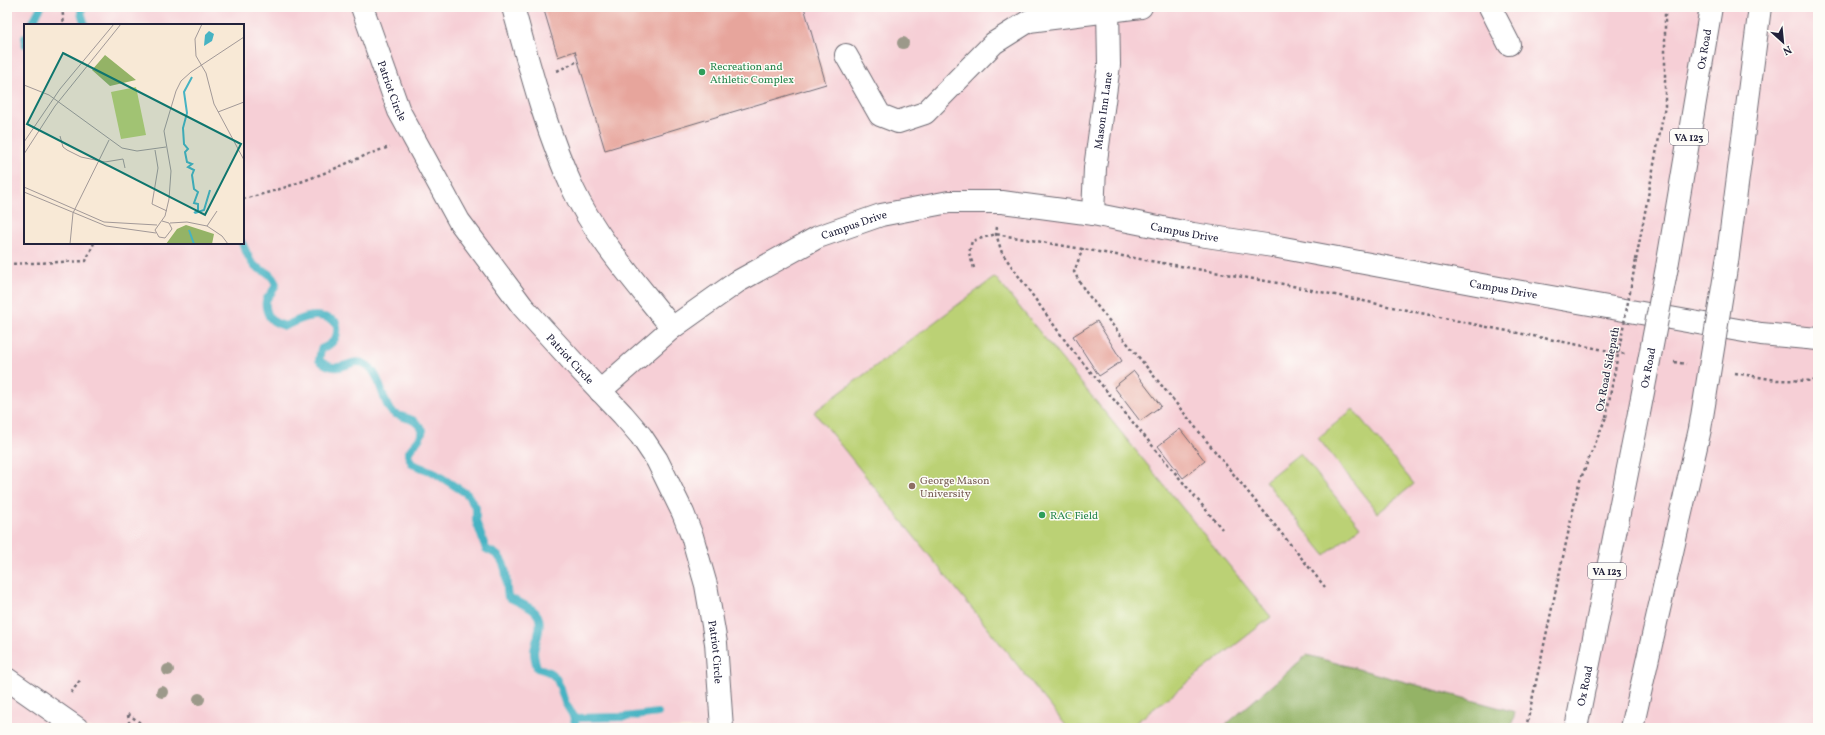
<svg xmlns="http://www.w3.org/2000/svg" width="1825" height="735" viewBox="0 0 1825 735" font-family="Vollkorn,serif">
  <style>
    .built { fill: #f6cfd6; fill-rule: evenodd }
    .green { fill: #bbd175; stroke: #6e7a58 }
    .forest { fill: #94b366; stroke: #5b6a50 }
    .lines { fill: none; stroke-linecap: round; stroke-linejoin: round }
    .stream { stroke: #46b3c3; stroke-width: 8 }
    .building { fill: #e7a59c }
    .minor-casing { stroke: #6d6871; stroke-width: 24 }
    .major-casing { stroke: #6d6871; stroke-width: 24 }
    .path { stroke: #6d6871; stroke-width: 2.5; stroke-dasharray: 3 3; stroke-linecap: butt }
    .minor { stroke: #fff; stroke-width: 22 }
    .major { stroke: #fff; stroke-width: 22 }
    .major-bridge-casing { stroke: #6d6871; stroke-width: 24; stroke-linecap: butt }
    .path-bridge { stroke: #6d6871; stroke-width: 2.5; stroke-dasharray: 3 3; stroke-linecap: butt }
    .major-bridge { stroke: #fff; stroke-width: 22 }
    .tree { fill: #9c998a }
    .leisure-dot { fill: #2e9e5b; stroke: #fdfcf7; stroke-width: 1.5 }
    .education-dot { fill: #8d6e63; stroke: #fdfcf7; stroke-width: 1.5 }
    .labels { text-anchor: middle; stroke-width: 3; stroke-linejoin: round; paint-order: stroke }
    .shield { fill: #fdfcf7; stroke: #646373; stroke-width: 1 }
    .shield-label { font-size: 10px; font-weight: bold; fill: #22223b }
    .street-label { font-size: 11px; fill: #22223b; stroke: #fdfcf7 }
    .leisure-label { font-size: 11px; fill: #27864d; stroke: #fdfcf7; text-anchor: start }
    .education-label { font-size: 11px; fill: #785e54; stroke: #fdfcf7; text-anchor: start }
    .inset-river { fill: none; stroke: #46b3c3; stroke-width: 2 }
    .inset-road { fill: none; stroke: #a29998; stroke-width: 1 }
    .view { fill: #0f766e; fill-opacity: 0.15; stroke: #0f766e; stroke-width: 2 }
    .inset-edge { fill: none; stroke: #22223b; stroke-width: 2 }
  </style>
  <rect width="100%" height="100%" fill="#fdfcf7"/>
  <filter id="ink" filterUnits="userSpaceOnUse"><feTurbulence type="fractalNoise" baseFrequency=".025" numOctaves="2"/><feDisplacementMap in="SourceGraphic" scale="8" xChannelSelector="R" yChannelSelector="G"/><feConvolveMatrix kernelMatrix="1 2 1 2 8 2 1 2 1" color-interpolation-filters="sRGB"/></filter>
  <filter id="wash" filterUnits="userSpaceOnUse"><feTurbulence type="fractalNoise" baseFrequency=".012" numOctaves="4" result="noise"/><feDisplacementMap in="SourceGraphic" scale="16" xChannelSelector="R" yChannelSelector="G"/><feGaussianBlur stdDeviation="0.9" result="paint"/><feColorMatrix in="noise" values="0 0 0 0 0 0 0 0 0 0 0 0 0 0 0 0 0 1.4 0 .05"/><feComposite in="paint" operator="in"/></filter>
  <g filter="url(#wash)">
    <rect width="100%" height="100%" fill="#f8e9d6"/>
    <!-- built -->
    <path class="built" d="M7,7H1818V728H7ZM25,25H243V243H25Z"/>
    <!-- green -->
    <path class="green" d="M995,277L1271,617L1129,728H1068L814,412Z
      M1353,409L1414,484L1378,513L1318,438Z
      M1300,453L1360,527L1325,555L1265,481Z"/>
    <!-- forest -->
    <path class="forest" d="M1307,655L1515,712L1511,728H1222Z"/>
    <g class="lines">
      <!-- stream -->
      <path class="stream" d="M83,7L81,12L85,25
        M31,25L41,7
        M25,38V44
        M242,243C245,248 250,262 252,263C261,274 268,267 276,284C274,291 272,292 268,297C263,303 267,316 273,321C276,323 281,325 285,326C304,317 316,311 336,322C340,336 334,344 321,349L319,360C340,378 350,356 365,364C379,371 381,394 388,407C393,417 406,416 414,421C417,423 420,427 423,430C420,444 410,445 408,455L412,464L433,472L467,494L476,508V521L486,549C490,551 496,553 499,557C509,568 505,584 508,597C516,601 526,605 533,610C547,620 535,640 534,652C534,658 536,663 537,668C560,673 558,683 565,702C567,707 571,711 573,716C575,720 574,724 577,728
        M574,718L625,717L658,713"/>
    </g>
    <g id="blocks">
      <!-- building -->
      <path class="building" d="M543,7H804L826,84L605,150L575,51L558,57Z
        M1097,321L1122,361L1099,376L1073,336Z
        M1134,371L1161,406L1140,421L1114,387Z
        M1180,429L1205,461L1183,478L1158,446Z"/>
    </g>
  </g>
  <g filter="url(#ink)">
    <use href="#blocks" fill-opacity="0" stroke="#6d6871" stroke-width="1"/>
    <g class="lines">
      <defs>
        <g id="minor">
          <path id="s1" d="M362,7L399,111L459,221L523,307L574,363L623,415L641,436L657,460L683,513L692,536L706,585L716,643L722,728"/>
          <path d="M513,7C530,69 546,131 573,189C595,237 639,286 672,328"/>
          <path d="M1490,7L1509,44"/>
          <path d="M846,55L880,115L898,122L925,113L994,43L1029,21L1141,7"/>
          <path id="s2" d="M1093,214L1095,168L1109,65L1108,7"/>
          <path id="s3" d="M600,391L672,328L737,282L818,237L881,215L949,202H1002L1093,214L1193,234L1273,246L1482,285L1761,334L1818,339"/>
          <path d="M7,679L77,728"/>
        </g>
        <g id="major">
          <path d="M1727,262L1760,7"/>
          <path id="s4" d="M1667,267L1711,7"/>
          <path id="s5" d="M1576,728L1639,413"/>
          <path d="M1632,728L1700,429"/>
        </g>
      </defs>
      <!-- minor casing -->
      <use href="#minor" class="minor-casing"/>
      <!-- major casing -->
      <use href="#major" class="major-casing"/>
      <!-- path -->
      <path class="path" d="M62,7L64,25
        M557,71L578,61
        M243,199C269,193 294,185 319,175C343,166 365,154 390,147
        M997,227L996,234L1002,253L1069,346L1222,529
        M1083,248L1074,272L1085,291L1325,587
        M1636,260L1665,106V7
        M7,264L86,261L94,243
        M974,268L969,253L972,241L996,234L1283,284L1487,327L1625,354
        M1674,362L1686,364
        M1735,373L1777,380L1818,381
        M71,693L81,679
        M128,714L147,728
        M128,715L130,728
        M1526,728L1579,483L1606,417"/>
      <!-- minor -->
      <use href="#minor" class="minor"/>
      <!-- major -->
      <use href="#major" class="major"/>
      <defs>
        <g id="major-bridge">
          <path id="s6" d="M1639,413L1667,267"/>
          <path d="M1700,429L1727,262"/>
        </g>
      </defs>
      <!-- major-bridge casing -->
      <use href="#major-bridge" class="major-bridge-casing"/>
      <!-- path-bridge -->
      <path class="path-bridge" d="M1606,417L1636,260"/>
      <!-- major-bridge -->
      <use href="#major-bridge" class="major-bridge"/>
    </g>
    <!-- trees -->
    <g class="tree">
      <circle cx="903" cy="43" r="6"/>
      <circle cx="168" cy="670" r="6"/>
      <circle cx="162" cy="692" r="6"/>
      <circle cx="199" cy="699" r="6"/>
    </g>
  </g>
  <!-- markers -->
  <g class="leisure-dot">
    <circle cx="702" cy="72" r="4"/>
    <circle cx="1042" cy="515" r="4"/>
  </g>
  <circle class="education-dot" cx="912" cy="486" r="4"/>
  <g class="labels">
    <!-- shield labels -->
    <g class="shield">
      <rect x="1670" y="129" width="38" height="16" rx="3"/>
      <rect x="1588" y="563" width="38" height="16" rx="3"/>
    </g>
    <g class="shield-label">
      <text x="1689" y="141">VA 123</text>
      <text x="1607" y="575">VA 123</text>
    </g>
    <!-- street labels -->
    <g class="street-label">
      <text dy="4" stroke="none"><textPath href="#s4" startOffset="221">Ox Road</textPath></text>
      <text dy="4" stroke="none"><textPath href="#s1" startOffset="89">Patriot Circle</textPath></text>
      <text dy="4" stroke="none"><textPath href="#s2" startOffset="104">Mason Inn Lane</textPath></text>
      <text dy="4" stroke="none"><textPath href="#s3" startOffset="306">Campus Drive</textPath></text>
      <text dy="4" stroke="none"><textPath href="#s3" startOffset="642">Campus Drive</textPath></text>
      <text dy="4" stroke="none"><textPath href="#s3" startOffset="966">Campus Drive</textPath></text>
      <text dy="4" stroke="none"><textPath href="#s1" startOffset="413">Patriot Circle</textPath></text>
      <text dy="4" stroke="none"><textPath href="#s6" startOffset="46">Ox Road</textPath></text>
      <text transform="translate(1607 369) rotate(-79)" y="4">Ox Road Sidepath</text>
      <text dy="4" stroke="none"><textPath href="#s1" startOffset="749">Patriot Circle</textPath></text>
      <text dy="4" stroke="none"><textPath href="#s5" startOffset="43">Ox Road</textPath></text>
    </g>
    <!-- leisure labels -->
    <g class="leisure-label">
      <text x="710" y="70">Recreation and<tspan x="710" dy="13">Athletic Complex</tspan></text>
      <text x="1050" y="519">RAC Field</text>
    </g>
    <!-- education labels -->
    <g class="education-label">
      <text x="920" y="484">George Mason<tspan x="920" dy="13">University</tspan></text>
    </g>
  </g>
  <!-- overview -->
  <g transform="translate(24 24)">
    <rect width="220" height="220" fill="#f8e9d6"/>
    <path d="M112,63L122,111L97,115L87,68Z" fill="#bbd175"/>
    <path d="M81,31L112,56L86,62L68,46ZM162,201L190,210L188,220H142L153,205Z" fill="#94b366"/>
    <path d="M185,7L190,10L188,17L180,22L181,11Z" fill="#46b3c3"/>
    <path class="inset-river" d="M168,53L160,68L163,89L159,104L160,120L164,125L161,128L163,138L168,140L164,143L170,146L168,151L170,165L174,168L170,179L174,180V186L170,189M171,189L180,186L186,166M165,206L170,220"/>
    <path class="inset-road" d="M178,0L171,15L172,32L182,49L190,80L220,136M0,61L25,71L98,124L113,127L142,123M194,88L220,78M36,112L39,123L43,126L57,133L81,138L99,135L101,144M0,118L36,65L90,0M131,126L134,144L128,180L143,187M0,130L31,82L97,0M0,163L80,198L133,201M0,168L82,202L132,209M138,197L145,199L148,205L141,214L135,213L131,206L141,192L145,175L147,147L140,107L152,67L157,57L167,48L220,13M146,199L163,198L183,202L198,212L204,220M183,202L193,187M46,220L49,189L85,116"/>
    <path class="view" d="M39,29L217,120L181,191L3,100Z"/>
    <rect width="220" height="220" class="inset-edge"/>
  </g>
  <!-- margin -->
  <rect width="1825" height="735" fill="none" stroke="#fdfcf7" stroke-width="24"/>
  <!-- north arrow -->
  <g transform="translate(1783 42) rotate(153)" stroke="#fdfcf7" stroke-width="3" paint-order="stroke">
  <path d="M0-3L7 15L0 10L-7 15Z" fill="#22223b"/>
  <text y="-6" font-size="11" font-weight="bold" text-anchor="middle" fill="#22223b">N</text>
  </g>
</svg>
